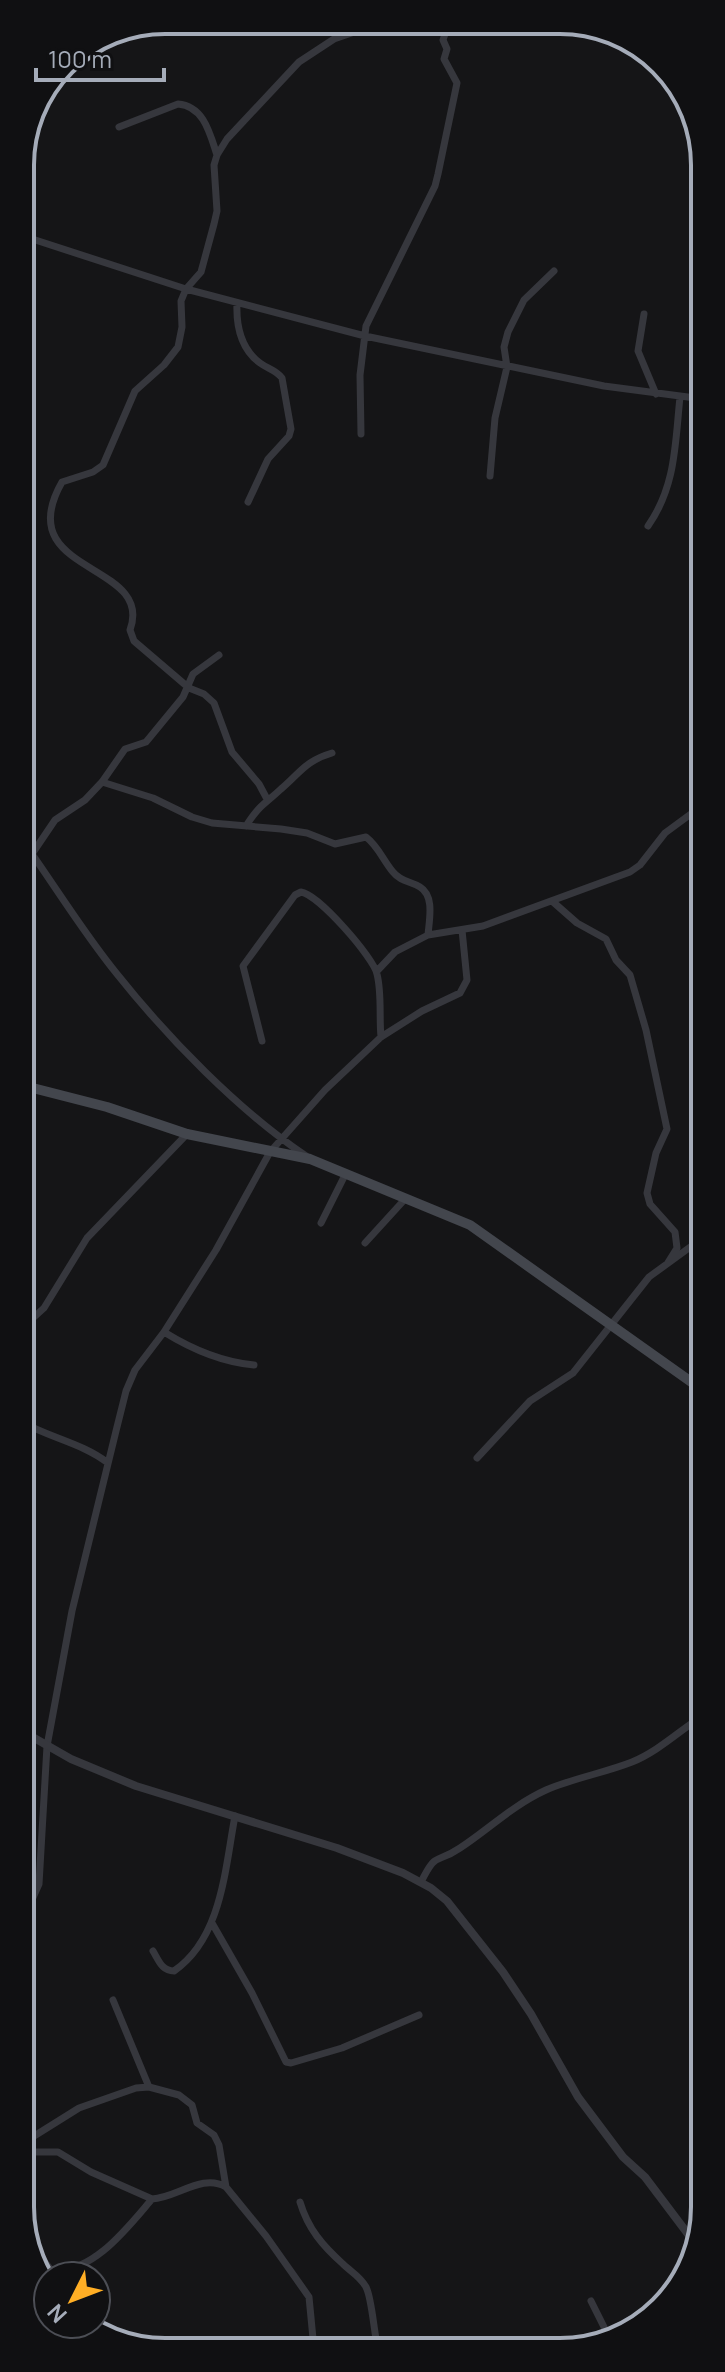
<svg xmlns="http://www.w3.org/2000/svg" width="725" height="2372" viewBox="0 0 725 2372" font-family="Manrope,sans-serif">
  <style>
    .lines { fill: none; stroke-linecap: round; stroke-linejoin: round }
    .minor { stroke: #36373d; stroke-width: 7 }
    .tertiary { stroke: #36373d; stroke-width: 8 }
    .secondary { stroke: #43464d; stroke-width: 10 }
    .rim { fill: none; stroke: #a5acb9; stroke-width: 4 }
  </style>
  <rect width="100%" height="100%" fill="#151517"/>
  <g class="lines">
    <!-- minor -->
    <path class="minor" d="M119,127L178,104C204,106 210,134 217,155
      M20,235L186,289L365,336L604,386L703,399
      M237,303C236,327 241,349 260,363C268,369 276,370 282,378L291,429L289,436L268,459L248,502
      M644,314L638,351L656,394
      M361,434L360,375L366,326L435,186L438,174L457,83L444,59L447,49L443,40L448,25
      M490,476L495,418L507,367L504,347L508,332L524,300L554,271
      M648,526C676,486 675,444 680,397
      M102,782L153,798L192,817L212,823L281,829L307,833L335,844L366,837C378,846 383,860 393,872C401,882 410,881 420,887C435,896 429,921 428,935
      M21,794L24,786L27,732
      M267,799L259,784L232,752L214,703L204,694L189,688L134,641L130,630C155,561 9,575 62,482L93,472L103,465L135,391L164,365L178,347L182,327L181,301L186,289L201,272L214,224L217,211L214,165L217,155L227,139L299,62L334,39L369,27
      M246,826C260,804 264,805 281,789C301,772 305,761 332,753
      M21,843L32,854C60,894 86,936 117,974C168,1038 238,1110 306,1156
      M32,854L55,820L85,800L102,782L125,749L146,742L183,697L193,674L219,655
      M552,901L577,923L606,939L616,960L630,975L646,1030L667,1129L656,1153L647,1193L650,1204L675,1232L677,1248L667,1264
      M377,971L395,952L428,935L483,926L630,872L640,865L665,833L703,805
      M262,1041L243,966L295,895L301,892C318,894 374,958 377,974C382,994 379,1017 381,1037
      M321,1223L346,1173
      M365,1243L406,1198
      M22,1328L44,1308L87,1238L187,1134
      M164,1332C193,1350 221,1362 254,1365
      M22,1422C50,1438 82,1443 108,1463
      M477,1458L530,1401L573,1373L649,1277L704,1237
      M421,1882C437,1850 435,1865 460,1848C489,1829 513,1805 546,1790C574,1778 604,1773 632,1762C659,1751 680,1730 704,1715
      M22,1922L39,1884L47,1746L72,1611L116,1431L126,1391L135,1370L164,1332L216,1250L270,1152L325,1090L381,1037L422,1011L460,993L467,980L462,930
      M212,1923L252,1993L286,2062L291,2063L342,2048L419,2015
      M153,1951C159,1961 162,1971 174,1971C222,1938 225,1868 235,1816
      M113,2000L149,2087
      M23,2143L79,2108L136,2088L149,2087L179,2095L192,2105L197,2123L214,2135L219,2145L226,2187
      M23,2152H58L91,2172L152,2199C177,2198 202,2173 226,2187L266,2236L309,2297L314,2349
      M300,2202C308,2229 323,2246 343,2264C351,2272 360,2276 366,2287C372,2298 374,2334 378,2349
      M23,2235L51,2270C92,2275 128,2227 152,2199
      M591,2301L609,2337"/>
    <!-- tertiary -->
    <path class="tertiary" d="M22,1731L71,1759L136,1786L337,1848L403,1873L431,1888L447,1901L503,1972L531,2014L578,2097L623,2157L645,2177L694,2242"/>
    <!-- secondary -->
    <path class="secondary" d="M21,1085L107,1107L187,1134L310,1159L470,1225L704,1391"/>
  </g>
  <!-- crop -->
  <path d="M0 0H725V2372H0ZM165 34H560A131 131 0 0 1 691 165V2207A131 131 0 0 1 560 2338H165A131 131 0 0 1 34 2207V165A131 131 0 0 1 165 34Z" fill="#101012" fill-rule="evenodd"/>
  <path class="rim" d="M165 34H560A131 131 0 0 1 691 165V2207A131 131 0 0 1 560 2338H165A131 131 0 0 1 34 2207V165A131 131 0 0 1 165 34Z"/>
  <!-- north arrow -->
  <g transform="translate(72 2300) rotate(228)"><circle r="38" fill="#101012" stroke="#4c4e55" stroke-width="2"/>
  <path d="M0-6L14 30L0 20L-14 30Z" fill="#ffae25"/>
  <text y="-12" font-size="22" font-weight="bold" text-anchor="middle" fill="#a5acb9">N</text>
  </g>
  <!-- scale -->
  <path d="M36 68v12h128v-12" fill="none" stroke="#a5acb9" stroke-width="4"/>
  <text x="48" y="68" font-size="24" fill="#a5acb9" stroke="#101012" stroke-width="6" paint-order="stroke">100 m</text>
</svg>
